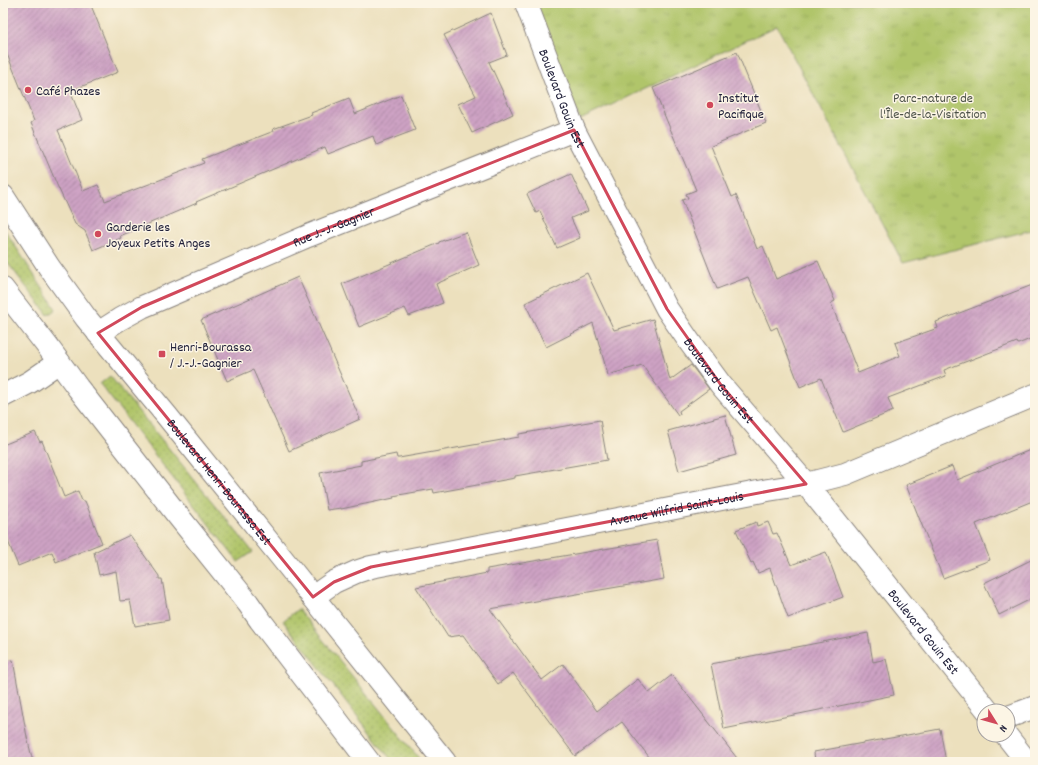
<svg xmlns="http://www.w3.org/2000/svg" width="1038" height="765" viewBox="0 0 1038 765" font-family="Dekko,sans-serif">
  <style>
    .grass { fill: url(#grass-dots); stroke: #697452 }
    .park { fill: url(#park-tufts); stroke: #697452 }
    .building { fill: url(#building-hatch) }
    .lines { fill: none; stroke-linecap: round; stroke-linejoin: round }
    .minor-casing { stroke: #87817c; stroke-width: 24 }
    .tertiary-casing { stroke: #87817c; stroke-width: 24 }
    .primary-casing { stroke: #87817c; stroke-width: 24 }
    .minor { stroke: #fff; stroke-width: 22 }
    .tertiary { stroke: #fff; stroke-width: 22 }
    .primary { stroke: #fff; stroke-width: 22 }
    .marked { fill: none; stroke: #d1495b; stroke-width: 3; stroke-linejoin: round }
    .poi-dot { fill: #d1495b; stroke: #fcf5e5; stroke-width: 1.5 }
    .labels { text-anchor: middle; stroke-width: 3; stroke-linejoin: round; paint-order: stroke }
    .poi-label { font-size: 14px; fill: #22223b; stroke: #fcf5e5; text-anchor: start }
    .park-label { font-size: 14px; fill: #4d5349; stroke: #fcf5e5 }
    .street-label { font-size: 14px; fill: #22223b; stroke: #fcf5e5 }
  </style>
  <defs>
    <pattern id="grass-dots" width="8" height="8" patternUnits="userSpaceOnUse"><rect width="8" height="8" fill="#b0c56a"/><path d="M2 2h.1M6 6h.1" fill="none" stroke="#97a95d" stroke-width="1.8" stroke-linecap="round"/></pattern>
    <pattern id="park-tufts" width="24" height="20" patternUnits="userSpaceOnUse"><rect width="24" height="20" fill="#b0c56a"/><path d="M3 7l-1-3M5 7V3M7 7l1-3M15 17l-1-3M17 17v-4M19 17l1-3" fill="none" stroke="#97a95d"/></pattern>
    <pattern id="building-hatch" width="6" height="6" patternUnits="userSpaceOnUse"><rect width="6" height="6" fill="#cea3c4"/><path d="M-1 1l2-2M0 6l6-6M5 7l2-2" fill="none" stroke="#a784a0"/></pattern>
  </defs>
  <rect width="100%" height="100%" fill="#fcf5e5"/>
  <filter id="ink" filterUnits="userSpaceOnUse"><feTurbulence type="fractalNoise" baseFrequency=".025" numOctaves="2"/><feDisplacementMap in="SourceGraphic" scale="8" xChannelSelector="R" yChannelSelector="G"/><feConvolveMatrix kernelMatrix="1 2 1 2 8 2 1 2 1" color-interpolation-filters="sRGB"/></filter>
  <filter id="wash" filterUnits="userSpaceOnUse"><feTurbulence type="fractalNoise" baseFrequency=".012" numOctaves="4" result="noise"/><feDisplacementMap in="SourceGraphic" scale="16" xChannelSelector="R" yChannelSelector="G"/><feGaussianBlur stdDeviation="0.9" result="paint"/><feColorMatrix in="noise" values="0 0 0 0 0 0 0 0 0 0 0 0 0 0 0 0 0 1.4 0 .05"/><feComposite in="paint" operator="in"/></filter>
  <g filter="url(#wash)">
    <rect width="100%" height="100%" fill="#ece0bd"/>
    <!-- grass -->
    <path class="grass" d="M3,227L56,309L48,315L3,257Z
      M110,376L253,552L238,562L100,384Z
      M298,609L422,762H393L283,621Z"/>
    <!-- park -->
    <path class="park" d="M533,3H1035V229L903,263L777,26L580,120Z"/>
    <g id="blocks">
      <!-- building -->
      <path class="building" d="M3,3H90L118,72L70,91L82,120L58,130L83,191L98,185L105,201L204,163L202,159L274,131L273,129L312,115L311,113L349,98L355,114L401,95L415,130L376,145L373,136L328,154L325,147L196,202L197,203L120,236L121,238L93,250L85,231L75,224L57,185L31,123L34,121L3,44Z
        M491,13L507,55L489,62L513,114L472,133L458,104L476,96L444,35Z
        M737,52L766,123L711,146L732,197L736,195L757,249L763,246L776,279L818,261L835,301L831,303L858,373L900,356L895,343L938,328L936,322L1035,284V337L1018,344L1017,342L944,370L946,376L888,398L893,411L843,432L821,378L800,387L777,327L771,330L748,277L717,289L682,200L688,198L686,194L696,190L653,88Z
        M571,174L588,211L571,218L580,238L557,248L540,211L536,213L527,194Z
        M466,232L479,265L436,284L443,303L409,316L405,308L359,327L342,284L439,243V242Z
        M587,273L614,330L653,319L670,380L691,365L709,389L679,411L680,414L678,415L642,365L608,375L593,323L546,347L525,303Z
        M298,277L360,419L289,451L253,370L227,381L201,320Z
        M725,415L736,455L679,471L668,431Z
        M600,420L607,460L515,476V478L434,493L433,489L393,496L394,498L341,509V508L327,510L320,473L361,465V461L396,454L397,458H399L519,437V434Z
        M35,432L40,442L42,441L64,497L78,491L82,501H85L102,543L56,562L52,552L18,566L3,529V445Z
        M1035,448V500L976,524L990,560L943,578L906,485L952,466L957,480Z
        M756,522L757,526L768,522L773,534L777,533L791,565L826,552L843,597L788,618L770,568L758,573L753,562L751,563L736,530Z
        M130,535L159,576V579H162L169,620L135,626L130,600L120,601L116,571L99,575L94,552Z
        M657,540L664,579L490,609L542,680L563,664L597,711L638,679L649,693L672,675L740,762H653L622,722L575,756L513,673L498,684L463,635L448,637L416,587L487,573V569Z
        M1035,558V597L999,615L984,583Z
        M868,633L873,662L886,659L894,695L724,729L711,664Z
        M13,660L27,737L33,762H3V661Z
        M940,729L946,762H815L814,752Z"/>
    </g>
  </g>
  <g filter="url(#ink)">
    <use href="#blocks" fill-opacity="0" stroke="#87817c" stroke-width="1"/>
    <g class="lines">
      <defs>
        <g id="minor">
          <path id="s1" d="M98,333L120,319L142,307L308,236L574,130"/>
          <path d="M3,396L30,382L59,362"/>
          <path id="s2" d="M313,597L334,582L356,572L371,567L768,490L806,484L845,474L1035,395"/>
          <path d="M1008,717L1035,707"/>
        </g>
        <g id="tertiary">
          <path id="s3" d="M526,3L574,130L667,309L691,344L721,385L806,484L988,711"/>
          <path d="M1006,735L1027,762"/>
        </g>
        <g id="primary">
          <path id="s4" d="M3,196L49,267L86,318L167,416L281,557L445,762"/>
          <path d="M3,289L48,347L59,362L78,388L175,512L248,603L260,620L369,762"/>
        </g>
      </defs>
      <!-- minor casing -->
      <use href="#minor" class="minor-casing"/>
      <!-- tertiary casing -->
      <use href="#tertiary" class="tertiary-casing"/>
      <!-- primary casing -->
      <use href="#primary" class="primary-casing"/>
      <!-- minor -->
      <use href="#minor" class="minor"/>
      <!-- tertiary -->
      <use href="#tertiary" class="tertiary"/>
      <!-- primary -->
      <use href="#primary" class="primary"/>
    </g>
  </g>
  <!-- marked area -->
  <path class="marked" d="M574,130L667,309L721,385L806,484L371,567L334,582L313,597L98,333L142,307L308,236Z"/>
  <!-- markers -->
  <g class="poi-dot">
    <circle cx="28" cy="90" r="4"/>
    <circle cx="710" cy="105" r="4"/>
    <circle cx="98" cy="234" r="4"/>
    <rect x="158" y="350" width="8" height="8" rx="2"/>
  </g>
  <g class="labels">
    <!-- poi labels -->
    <g class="poi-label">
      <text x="36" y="95">Café Phazes</text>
      <text x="718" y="102">Institut<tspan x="718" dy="16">Pacifique</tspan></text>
      <text x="106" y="231">Garderie les<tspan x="106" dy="16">Joyeux Petits Anges</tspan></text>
      <text x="170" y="351">Henri-Bourassa<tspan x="170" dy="16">/ J.-J.-Gagnier</tspan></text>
    </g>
    <!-- park labels -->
    <g class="park-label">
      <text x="933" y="102">Parc-nature de<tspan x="933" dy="16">l'Île-de-la-Visitation</tspan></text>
    </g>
    <!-- street labels -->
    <g class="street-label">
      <text dy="5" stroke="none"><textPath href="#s3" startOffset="102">Boulevard Gouin Est</textPath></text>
      <text dy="5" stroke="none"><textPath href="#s1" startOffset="259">Rue J.-J.-Gagnier</textPath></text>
      <text dy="5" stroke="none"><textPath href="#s3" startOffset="426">Boulevard Gouin Est</textPath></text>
      <text dy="5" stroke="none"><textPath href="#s4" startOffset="359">Boulevard Henri-Bourassa Est</textPath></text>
      <text dy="5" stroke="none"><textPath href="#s2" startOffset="377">Avenue Wilfrid Saint-Louis</textPath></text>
      <text dy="5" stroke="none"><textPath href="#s3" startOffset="750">Boulevard Gouin Est</textPath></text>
    </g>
  </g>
  <!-- margin -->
  <rect width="1038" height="765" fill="none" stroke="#fcf5e5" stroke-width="16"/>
  <!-- north arrow -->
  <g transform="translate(996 723) rotate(127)"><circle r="19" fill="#fcf5e5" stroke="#a5a1a1"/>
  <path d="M0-3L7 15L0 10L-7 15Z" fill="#d1495b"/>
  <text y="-6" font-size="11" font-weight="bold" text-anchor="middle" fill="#22223b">N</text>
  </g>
</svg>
